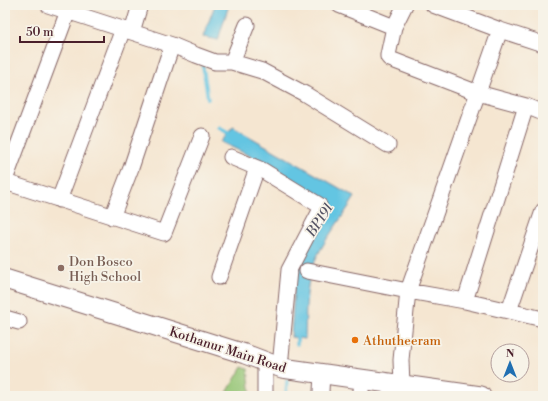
<svg xmlns="http://www.w3.org/2000/svg" width="548" height="401" viewBox="0 0 548 401" font-family="'Libre Bodoni',serif">
  <style>
    .green { fill: #94c575; stroke: #6f7250 }
    .water { fill: #63c5e2; stroke: #567286 }
    .lines { fill: none; stroke-linecap: round; stroke-linejoin: round }
    .stream { stroke: #63c5e2; stroke-width: 3.5 }
    .minor-casing { stroke: #866565; stroke-width: 17 }
    .major-casing { stroke: #866565; stroke-width: 21 }
    .minor { stroke: #fff; stroke-width: 15 }
    .major { stroke: #fff; stroke-width: 19 }
    .education-dot { fill: #8d6e63; stroke: #f7f3e8; stroke-width: 1.5 }
    .food-dot { fill: #e8710a; stroke: #f7f3e8; stroke-width: 1.5 }
    .labels { text-anchor: middle; stroke-width: 3.5; stroke-linejoin: round; paint-order: stroke }
    .education-label { font-size: 13px; fill: #785e54; stroke: #f7f3e8; text-anchor: start }
    .food-label { font-size: 13px; fill: #c56008; stroke: #f7f3e8; text-anchor: start }
    .street-label { font-size: 13px; fill: #4a1f2b; stroke: #f7f3e8 }
    .water-label { font-size: 14px; font-style: italic; fill: #525162; stroke: #f7f3e8 }
  </style>
  <rect width="100%" height="100%" fill="#f7f3e8"/>
  <filter id="ink" filterUnits="userSpaceOnUse"><feTurbulence type="fractalNoise" baseFrequency=".025" numOctaves="2"/><feDisplacementMap in="SourceGraphic" scale="8" xChannelSelector="R" yChannelSelector="G"/><feConvolveMatrix kernelMatrix="1 2 1 2 8 2 1 2 1" color-interpolation-filters="sRGB"/></filter>
  <filter id="wash" filterUnits="userSpaceOnUse"><feTurbulence type="fractalNoise" baseFrequency=".012" numOctaves="4" result="noise"/><feDisplacementMap in="SourceGraphic" scale="16" xChannelSelector="R" yChannelSelector="G"/><feGaussianBlur stdDeviation="0.9" result="paint"/><feColorMatrix in="noise" values="0 0 0 0 0 0 0 0 0 0 0 0 0 0 0 0 0 1.4 0 .05"/><feComposite in="paint" operator="in"/></filter>
  <g filter="url(#wash)">
    <rect width="100%" height="100%" fill="#f5e6d1"/>
    <!-- green -->
    <path class="green" d="M242,367L248,369L251,396H225Z"/>
    <!-- water -->
    <path class="water" d="M215,5H229L218,40L203,37Z
      M233,127L355,197C341,220 321,243 312,268C305,291 306,315 305,339L291,337L295,274L327,209L319,196L263,162L221,142Z"/>
    <g class="lines">
      <!-- stream -->
      <path class="stream" d="M203,67L208,99
        M219,128L232,135
        M297,344V334
        M286,396L287,381"/>
    </g>
  </g>
  <g filter="url(#ink)">
    <g class="lines">
      <defs>
        <path id="minor" d="M48,5L172,45L196,55L215,62H232L262,71L305,94L388,145
          M339,5L394,27
          M405,5L394,27L388,55V57L390,59L478,93L526,106L543,113
          M433,5L500,30
          M132,32L140,5
          M232,62L247,25
          M231,157L262,170L319,205L320,211L289,270L280,367
          M5,180L68,11
          M5,182L164,233L202,136
          M59,200L123,29
          M112,217L131,168L172,45
          M307,271L408,291L465,301L543,319
          M219,277L257,168
          M465,301L526,106
          M509,311L543,211
          M5,318L19,322
          M265,361V396
          M402,384L401,360L408,291L500,30L543,44
          M322,396L321,391L322,374
          M360,396L363,379"/>
        <path id="major" d="M5,279L245,354L282,368L481,396"/>
      </defs>
      <!-- minor casing -->
      <use href="#minor" class="minor-casing"/>
      <!-- major casing -->
      <use href="#major" class="major-casing"/>
      <!-- minor -->
      <use href="#minor" class="minor"/>
      <!-- major -->
      <use href="#major" class="major"/>
    </g>
  </g>
  <!-- markers -->
  <circle class="education-dot" cx="61" cy="268" r="4"/>
  <circle class="food-dot" cx="355" cy="340" r="4"/>
  <g class="labels">
    <!-- education labels -->
    <g class="education-label">
      <text x="69" y="266">Don Bosco<tspan x="69" dy="15">High School</tspan></text>
    </g>
    <!-- food labels -->
    <g class="food-label">
      <text x="363" y="345">Athutheeram</text>
    </g>
    <!-- street labels -->
    <g class="street-label">
      <text transform="translate(228 349) rotate(18)" y="5">Kothanur Main Road</text>
    </g>
    <!-- water labels -->
    <g class="water-label">
      <text transform="translate(319 220) rotate(-57)" y="5">BP191</text>
    </g>
  </g>
  <!-- margin -->
  <rect width="548" height="401" fill="none" stroke="#f7f3e8" stroke-width="20"/>
  <!-- north arrow -->
  <g transform="translate(510 363)"><circle r="19" fill="#f7f3e8" stroke="#b29e9c"/>
  <path d="M0-3L7 15L0 10L-7 15Z" fill="#1f6fb2"/>
  <text y="-6" font-size="11" font-weight="bold" text-anchor="middle" fill="#4a1f2b">N</text>
  </g>
  <!-- scale -->
  <path d="M20 36v6h84v-6" fill="none" stroke="#4a1f2b" stroke-width="2"/>
  <text x="26" y="36" font-size="12" fill="#4a1f2b" stroke="#f7f3e8" stroke-width="3" paint-order="stroke">50 m</text>
</svg>
